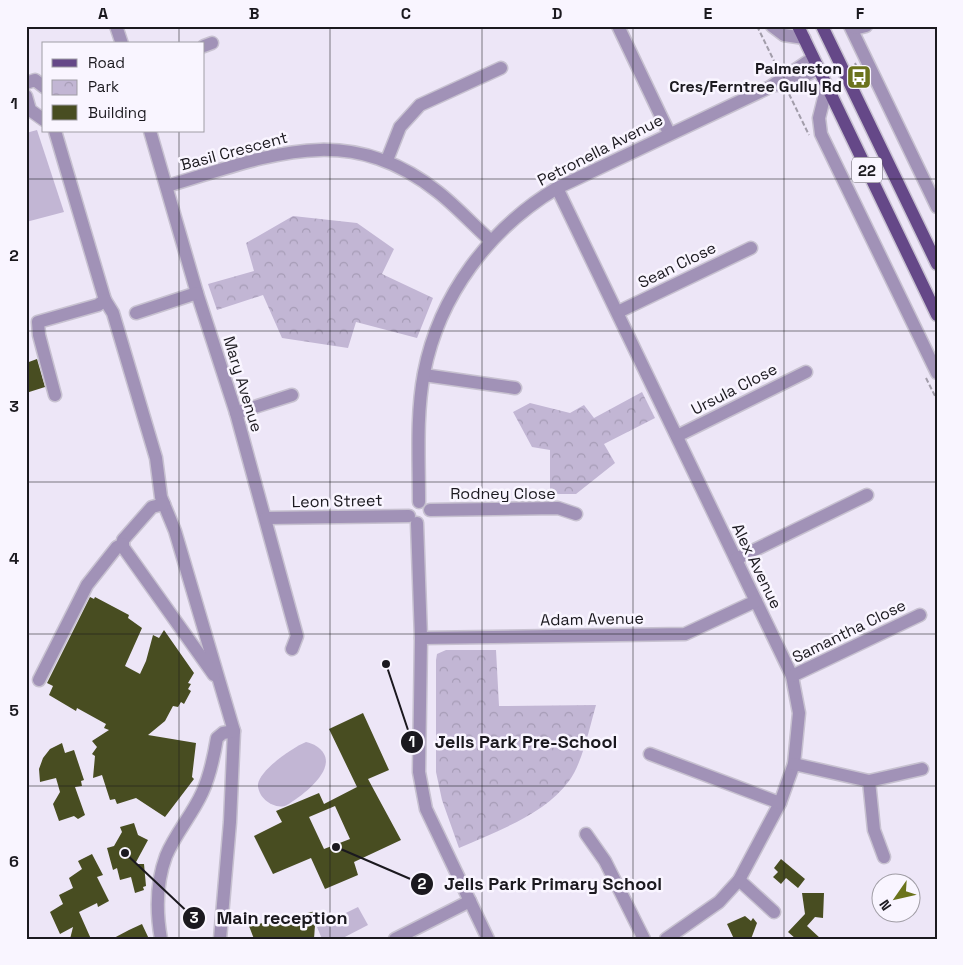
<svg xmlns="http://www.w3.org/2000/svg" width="963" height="965" font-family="'Space Grotesk',sans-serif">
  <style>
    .grass { fill: #c2b6d4 }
    .park { fill: url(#park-crowns) }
    .building { fill: #484d21; fill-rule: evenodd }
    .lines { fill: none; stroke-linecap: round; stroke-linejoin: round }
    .minor-casing { stroke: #c7c1d0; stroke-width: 15 }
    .major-casing { stroke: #c7c1d0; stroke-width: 15 }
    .path { stroke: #a29daa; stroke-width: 2; stroke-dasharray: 5 2.5; stroke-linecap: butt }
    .minor { stroke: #a192b7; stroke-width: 12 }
    .major { stroke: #654888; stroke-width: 12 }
    .grid { fill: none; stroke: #1b191f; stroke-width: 1; stroke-opacity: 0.55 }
    .labels { text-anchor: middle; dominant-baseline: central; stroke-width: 5; stroke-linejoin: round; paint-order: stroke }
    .shield { fill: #f9f5ff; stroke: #5e5b62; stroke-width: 1 }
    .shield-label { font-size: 15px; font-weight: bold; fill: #1b191f }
    .poi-label { font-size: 16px; font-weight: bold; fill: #1b191f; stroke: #f9f5ff; text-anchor: end }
    .street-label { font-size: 16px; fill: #1b191f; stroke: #f9f5ff }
    .leader { fill: none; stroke: #1b191f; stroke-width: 2 }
    .callout-dot { fill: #1b191f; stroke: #f9f5ff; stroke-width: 2 }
    .mark-label { font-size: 15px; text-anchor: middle; font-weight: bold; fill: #fff }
    .callout-label { font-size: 18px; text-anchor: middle; font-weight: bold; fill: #1b191f; stroke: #f9f5ff; stroke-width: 5; stroke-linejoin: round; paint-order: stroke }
    .neatline { fill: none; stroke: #1b191f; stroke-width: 2 }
    .grid-label { font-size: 16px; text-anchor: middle; font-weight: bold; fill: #1b191f }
  </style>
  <defs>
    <pattern id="park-crowns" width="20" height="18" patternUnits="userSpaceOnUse" patternTransform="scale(1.25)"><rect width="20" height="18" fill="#c2b6d4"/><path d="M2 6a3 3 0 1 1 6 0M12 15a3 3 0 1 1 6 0" fill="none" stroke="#a69cb6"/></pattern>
  </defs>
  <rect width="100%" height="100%" fill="#ede6f7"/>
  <g class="grass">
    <path d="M37 130 64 212 26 222V133Z"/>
    <path d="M306 742C314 744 320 747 324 754 334 772 302 796 287 805 275 811 257 798 258 784 260 770 293 747 306 742Z"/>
    <path d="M358 907 368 925 341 939H322L317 927Z"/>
  </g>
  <g class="park">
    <path d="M293 216 357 223 394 249 382 274 433 298 417 338 356 322 348 348 282 338 263 295 217 310 208 284 254 271 246 243Z"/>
    <path d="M642 392 655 418 604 444 615 463 576 494H550V450L532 447 513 412 530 403 570 413 584 405 594 418Z"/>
    <path d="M446 650H496L499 706 596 705C590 726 582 764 569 781 544 815 497 831 459 848L442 800 436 772V660L437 654Z"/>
  </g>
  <g class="building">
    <path d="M37 359 45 387 26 393V363Z"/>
    <path d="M90 597 94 599 95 597 129 615 128 618 142 628 125 666 140 674 146 661 153 635 159 638 164 630 194 673 188 683 191 684 188 689 191 691 184 704 181 702 178 707 173 706 165 721 148 735 196 743 192 777 194 779 165 817 136 798 117 804 115 799 110 800 102 775 93 778 95 756 92 754 97 747 92 741 109 730 104 728 106 724 77 708 76 711 49 695 53 686 47 683Z"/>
    <path d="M363 713 389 770 368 779 401 840 354 862 358 875 325 889 311 858 273 874 254 836 282 822 276 811 319 793 324 804 357 787 329 729ZM335 806 350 839 324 849 309 817Z"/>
    <path d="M62 743 65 753 74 750 84 780 81 781 82 786 75 787 85 815 78 819 74 816 59 821 53 804 60 792 56 778 40 782 39 769 43 758 50 749Z"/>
    <path d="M134 823 138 835 148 840 135 864H144L146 886 143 887 144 890 135 893 131 877 120 880 117 868 113 870 107 848 114 846 122 832 120 827Z"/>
    <path d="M92 854 103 875 97 877 109 901 98 907 97 903 79 912 91 939H70L73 927 60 934 50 912 63 904 59 895 73 888 69 878 82 869 78 861Z"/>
    <path d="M781 859 805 879 798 888 786 878 781 884 773 877 778 872 774 868Z"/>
    <path d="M802 893H824L823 918 815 917 807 926 821 939H796L788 932 805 914Z"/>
    <path d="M316 911 314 939H254L249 926Z"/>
    <path d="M745 916 751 921 753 918 757 923 751 939H734L727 924Z"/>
    <path d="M142 924 149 939H112L129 930Z"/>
  </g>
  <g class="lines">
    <defs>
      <g id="minor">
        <path d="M116 26 122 44"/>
        <path d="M618 26 669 133"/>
        <path d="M772 26 784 35 804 38"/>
        <path d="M850 26 937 207"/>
        <path d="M851 26 858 28 866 26"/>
        <path d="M204 46 212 43"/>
        <path d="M26 83 35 80 44 87"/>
        <path d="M777 85 792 82 818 69"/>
        <path d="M827 86 819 118 821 134 937 373"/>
        <path d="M26 96 30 110 44 120"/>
        <path d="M55 131 105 300"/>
        <path d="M150 131 197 293 236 413 297 636 292 649"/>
        <path d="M387 160 400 127 420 105 501 68"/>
        <path d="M167 186C266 157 346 119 438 192 456 206 473 225 491 241"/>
        <path d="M557 188 792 676 799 713 794 764 780 803 739 880 719 902 666 939"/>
        <path d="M618 312 751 248"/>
        <path d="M136 313 197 293"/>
        <path d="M424 375 515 388"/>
        <path d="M55 395 39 335 38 322 98 305 105 300 113 313 156 458 161 497 175 531 234 731 230 822 220 939"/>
        <path d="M236 413 292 395"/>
        <path d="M677 436 806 372"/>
        <path d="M419 502C419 460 416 415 424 373 439 295 490 228 557 188L770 87 813 58"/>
        <path d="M164 504 152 507 123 540V547L214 675"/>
        <path d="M430 510 558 508 576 514"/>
        <path d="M266 518 409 516"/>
        <path d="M417 523 421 638 419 772 426 809 488 939"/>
        <path d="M736 559 867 495"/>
        <path d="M421 638 685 634 756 601"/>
        <path d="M792 676 920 615"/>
        <path d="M39 680 87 585 117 547 123 544"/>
        <path d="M650 754 780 803"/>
        <path d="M794 764 869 781 922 769"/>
        <path d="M869 781 874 830 884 857"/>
        <path d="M586 834 605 861 644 939"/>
        <path d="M739 880 774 912"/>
        <path d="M161 939C156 911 156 883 166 856 175 834 192 815 202 793 210 776 214 756 217 738L223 733 234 731"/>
        <path d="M395 939 470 901"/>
      </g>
      <g id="major">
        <path d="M798 26 937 315"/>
        <path d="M822 26 937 264"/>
      </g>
    </defs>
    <use href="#minor" class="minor-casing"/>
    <use href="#major" class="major-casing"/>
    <g class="path">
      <path d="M757 26 778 69"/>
      <path d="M855 63 858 70"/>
      <path d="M789 94 809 135"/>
      <path d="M926 378 937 400"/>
    </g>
    <use href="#minor" class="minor"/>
    <use href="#major" class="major"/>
  </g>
  <path class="grid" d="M179 26V44M330 26V939M482 26V939M633 26V939M784 26V939M179 131V939M26 179H937M26 331H937M26 482H937M26 634H937M26 786H937"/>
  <defs>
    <symbol id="bus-square" viewBox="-11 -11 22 22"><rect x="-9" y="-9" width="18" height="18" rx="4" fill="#6b731c" stroke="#f9f5ff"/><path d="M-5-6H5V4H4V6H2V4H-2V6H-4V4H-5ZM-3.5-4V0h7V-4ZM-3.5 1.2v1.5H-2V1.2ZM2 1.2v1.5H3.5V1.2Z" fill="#fff"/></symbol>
  </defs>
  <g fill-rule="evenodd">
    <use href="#bus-square" x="845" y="63" width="28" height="28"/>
  </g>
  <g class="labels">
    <rect class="shield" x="852" y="157.5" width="30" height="25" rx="4"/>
    <g class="shield-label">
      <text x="867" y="170">22</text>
    </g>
    <g class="poi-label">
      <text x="842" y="68">Palmerston<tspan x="842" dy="18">Cres/Ferntree Gully Rd</tspan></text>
    </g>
    <g class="street-label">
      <text transform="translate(600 150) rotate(-27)">Petronella Avenue</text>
      <text transform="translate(234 151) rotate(-15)">Basil Crescent</text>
      <text transform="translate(677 265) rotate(-26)">Sean Close</text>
      <text transform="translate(243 384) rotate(73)">Mary Avenue</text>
      <text transform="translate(734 389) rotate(-27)">Ursula Close</text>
      <text x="503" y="493">Rodney Close</text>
      <text transform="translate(337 501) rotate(-1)">Leon Street</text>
      <text transform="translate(757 566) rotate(64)">Alex Avenue</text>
      <text transform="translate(592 619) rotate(-1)">Adam Avenue</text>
      <text transform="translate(849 631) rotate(-26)">Samantha Close</text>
    </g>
  </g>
  <path class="leader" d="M386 664L412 742M336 847L422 884M125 853L194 918"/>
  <g class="callout-dot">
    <circle cx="386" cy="664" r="5"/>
    <circle cx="336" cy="847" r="5"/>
    <circle cx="125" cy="853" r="5"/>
    <circle cx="412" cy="742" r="12"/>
    <circle cx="422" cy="884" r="12"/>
    <circle cx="194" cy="918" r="12"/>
  </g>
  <g class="mark-label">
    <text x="412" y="747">1</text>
    <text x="422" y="889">2</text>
    <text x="194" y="923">3</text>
  </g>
  <g class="callout-label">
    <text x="526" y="748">Jells Park Pre-School</text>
    <text x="553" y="890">Jells Park Primary School</text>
    <text x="282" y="924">Main reception</text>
  </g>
  <rect width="963" height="965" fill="none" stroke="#f9f5ff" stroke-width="55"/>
  <rect x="42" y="42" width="162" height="90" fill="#f9f5ff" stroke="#a09da5"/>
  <rect x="52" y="59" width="25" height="8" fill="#654888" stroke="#a09da5"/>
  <text x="88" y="68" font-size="15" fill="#1b191f">Road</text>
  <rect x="52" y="80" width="25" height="15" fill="url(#park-crowns)" stroke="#a09da5"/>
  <text x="88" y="92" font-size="15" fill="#1b191f">Park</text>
  <rect x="52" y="105" width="25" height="15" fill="#484d21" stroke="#a09da5"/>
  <text x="88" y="118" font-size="15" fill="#1b191f">Building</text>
  <g transform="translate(896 898) rotate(236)"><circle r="24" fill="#f9f5ff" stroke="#a09da5"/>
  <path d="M0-4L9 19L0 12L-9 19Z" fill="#6b731c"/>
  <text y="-8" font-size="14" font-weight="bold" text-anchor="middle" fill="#1b191f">N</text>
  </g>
  <rect x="28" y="28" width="908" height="910" class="neatline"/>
  <g class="grid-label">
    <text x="103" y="19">A</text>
    <text x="254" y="19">B</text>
    <text x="406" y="19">C</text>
    <text x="557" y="19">D</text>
    <text x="708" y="19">E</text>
    <text x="860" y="19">F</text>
    <text x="14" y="109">1</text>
    <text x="14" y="261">2</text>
    <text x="14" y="412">3</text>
    <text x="14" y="564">4</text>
    <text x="14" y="716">5</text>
    <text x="14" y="867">6</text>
  </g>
</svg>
